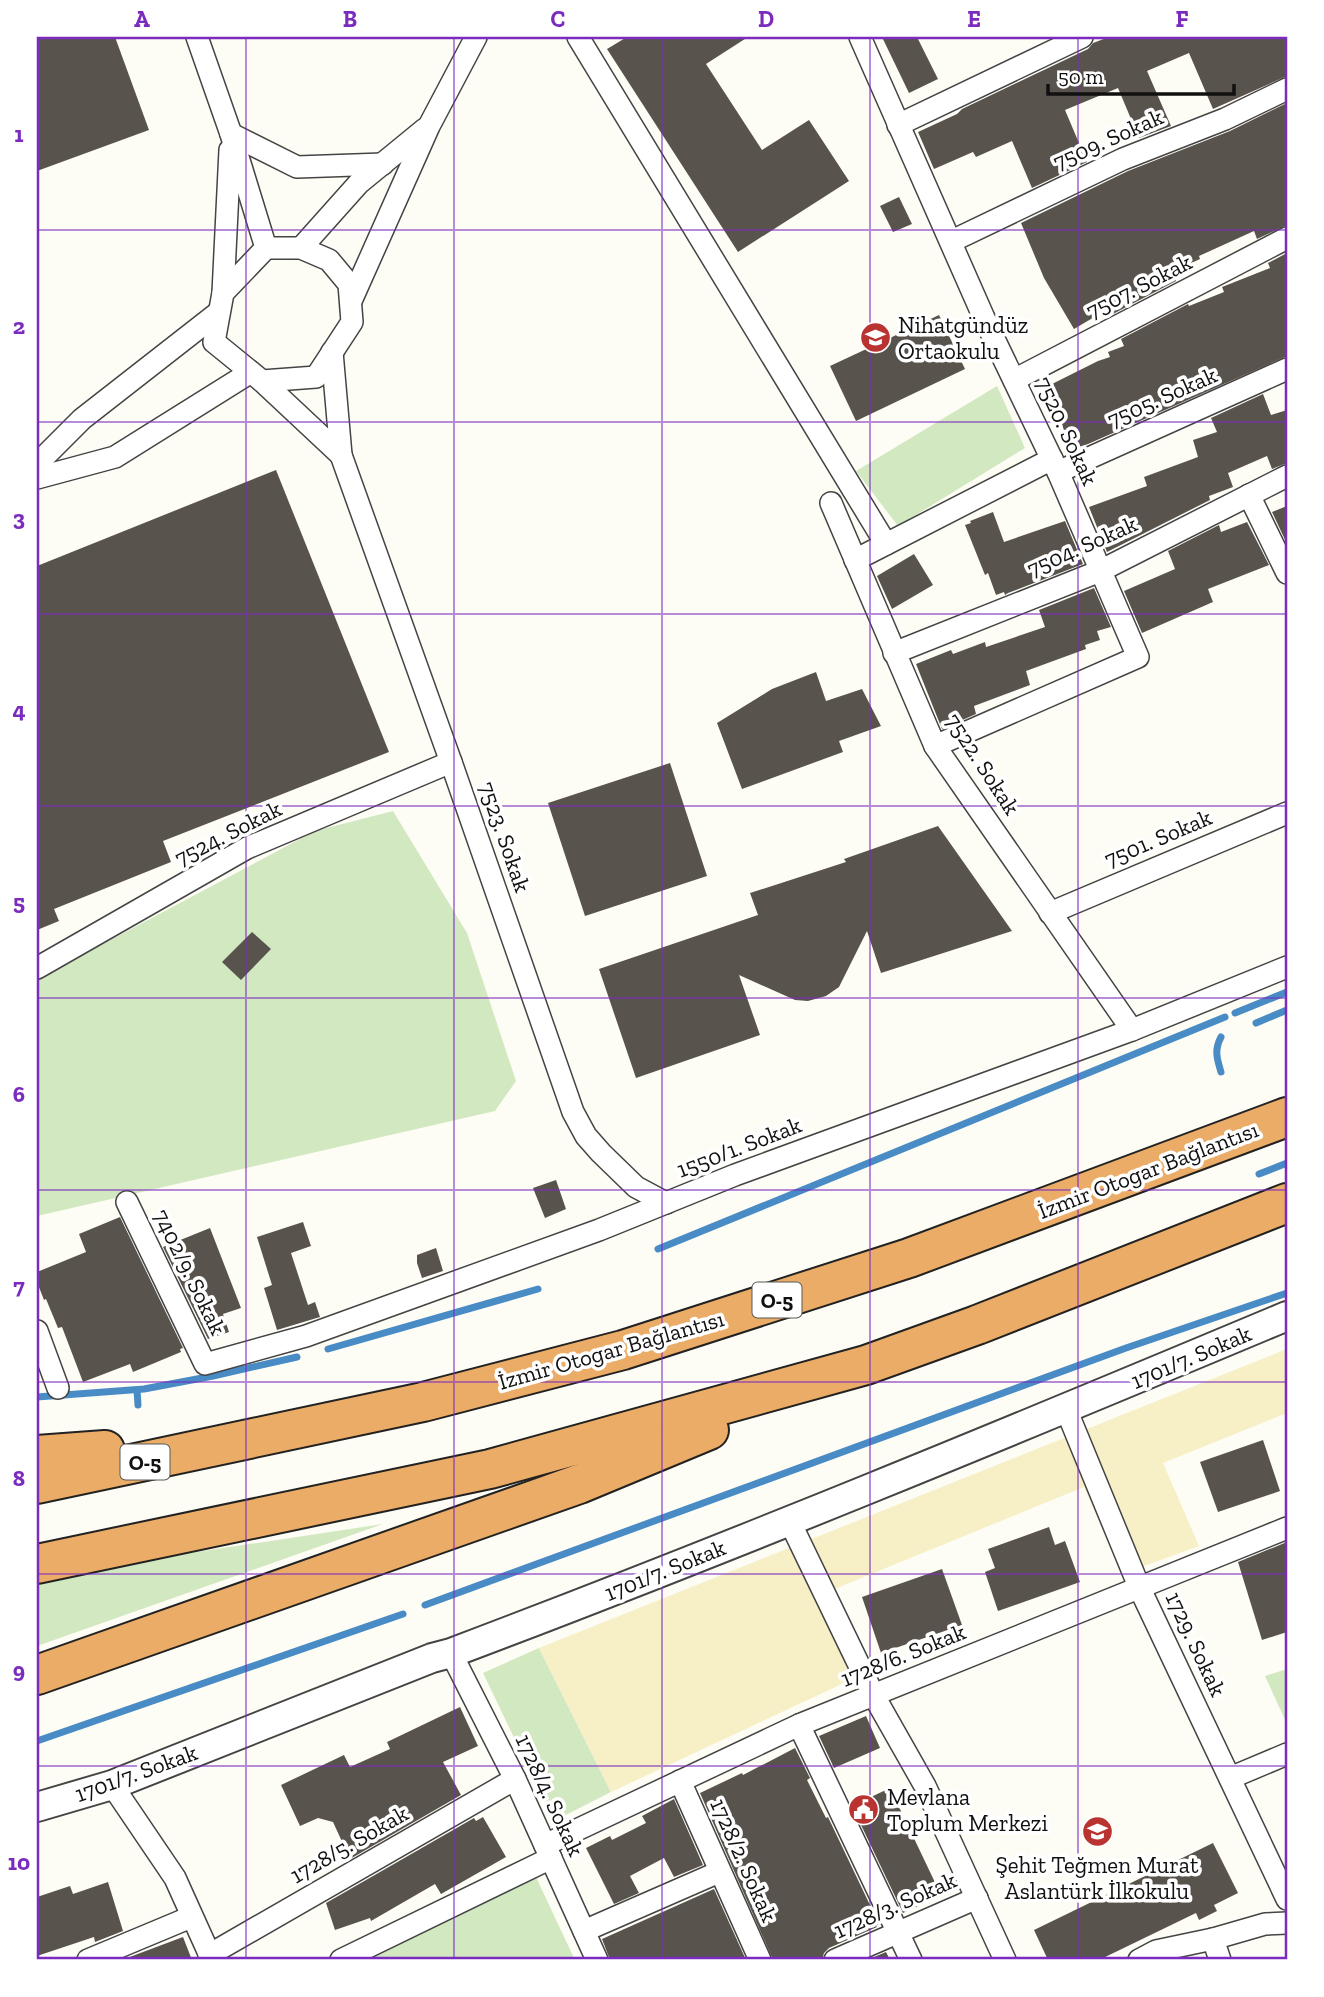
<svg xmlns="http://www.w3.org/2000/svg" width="1324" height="1997" font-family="'Zilla Slab',serif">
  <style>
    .green { fill: #d2e8c0 }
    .sand { fill: #f7efc5 }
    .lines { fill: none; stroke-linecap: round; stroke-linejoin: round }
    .stream { stroke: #488bc5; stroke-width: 7 }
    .building { fill: #59534e }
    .minor-casing { stroke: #444; stroke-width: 24 }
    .tertiary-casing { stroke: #444; stroke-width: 32 }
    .motorway-casing { stroke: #222; stroke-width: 42 }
    .minor { stroke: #fff; stroke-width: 21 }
    .tertiary { stroke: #fff; stroke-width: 28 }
    .motorway { stroke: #ebac67; stroke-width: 38 }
    .grid { fill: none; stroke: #7b2cbf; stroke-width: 2; stroke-opacity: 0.55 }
    .labels { text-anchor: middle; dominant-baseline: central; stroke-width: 7; stroke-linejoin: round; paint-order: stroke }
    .shield { fill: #fff; stroke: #585858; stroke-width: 2 }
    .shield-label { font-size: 21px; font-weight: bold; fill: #111 }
    .street-label { font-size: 23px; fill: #111; stroke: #fff }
    .poi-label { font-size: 23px; fill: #111; stroke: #fff; text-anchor: start }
    .neatline { fill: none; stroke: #7b2cbf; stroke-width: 2.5 }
    .grid-label { font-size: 23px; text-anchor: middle; font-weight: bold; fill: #7b2cbf }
  </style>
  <rect width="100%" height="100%" fill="#fefdf5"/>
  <g class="green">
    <path d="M997 386 1025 448 898 526 856 471Z"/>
    <path d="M393 811 467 933 516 1081 495 1111 37 1216V979L315 831Z"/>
    <path d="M383 1524 37 1646V1576Z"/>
    <path d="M539 1648 611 1792 554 1821 483 1673Z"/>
    <path d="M1287 1669V1724L1265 1676Z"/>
    <path d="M535 1875 575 1960H356Z"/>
  </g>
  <path class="sand" d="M1287 1349V1413L1163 1463 1199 1546 1122 1574 1084 1487 815 1597 859 1676 611 1792 539 1648Z"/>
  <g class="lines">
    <g class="stream">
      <path d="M1235 1013 1287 992"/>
      <path d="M1256 1023 1287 1010"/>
      <path d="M1221 1037C1214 1050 1217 1059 1221 1072"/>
      <path d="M1259 1174 1287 1163"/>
      <path d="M658 1249 1225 1017"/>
      <path d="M328 1349 538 1289"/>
      <path d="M137 1390 138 1405"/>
      <path d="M37 1397 144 1389 213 1376 297 1357"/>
      <path d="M425 1605 1126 1348 1287 1293"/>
      <path d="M37 1741 403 1614"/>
    </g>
  </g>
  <g class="building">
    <path d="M37 37H115L149 130 37 171Z"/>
    <path d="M627 37H748L706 64 762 150 809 120 849 181 738 252 607 49Z"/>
    <path d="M882 37H917L938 79 909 93Z"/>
    <path d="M1109 37H1287V76L1213 109 1189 53 1147 71 1171 126 1139 138 1118 88 1065 110 1087 162 1032 188 1012 141 976 157 973 152 934 169 918 132 957 114 962 109 1088 49 1093 43Z"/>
    <path d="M1287 103V225L1257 239 1254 231 1199 256 1200 259 1172 272 1176 281 1111 315 1108 309 1074 329 1044 278 1021 223 1128 171 1230 131Z"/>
    <path d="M899 197 912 224 893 232 880 206Z"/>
    <path d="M1287 253V356L1088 444 1070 450 1050 385 1098 361 1110 357 1108 352 1124 346 1121 339 1188 304 1189 306 1224 292 1222 287 1270 268 1268 263Z"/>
    <path d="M939 315 965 369 856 421 830 366Z"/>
    <path d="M1263 394 1271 415 1287 410V463L1272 469 1267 456 1228 473 1233 487 1209 496 1210 500 1107 552 1089 507 1147 486 1144 477 1198 457 1193 440 1217 432 1211 418Z"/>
    <path d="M276 470 389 752 163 841 171 862 54 909 59 921 37 930V566Z"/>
    <path d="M1287 506V544L1272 512Z"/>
    <path d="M993 512 1004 542 1065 521 1083 564 1008 593 1005 595 1004 592 996 595 988 573 985 575 965 525 971 523 970 521Z"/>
    <path d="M1247 522 1269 565 1208 589 1213 602 1142 633 1124 591 1175 569 1168 551 1219 525 1221 532Z"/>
    <path d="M914 554 933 585 892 609 877 576Z"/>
    <path d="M1094 588 1111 627 1097 631 1100 640 1085 645 1086 649 1026 671 1030 685 974 706 976 714 942 729 916 664 951 650 953 654 985 642 986 647 1045 627 1039 610Z"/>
    <path d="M816 672 826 701 862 689 881 726 839 741 843 752 742 789 717 723 772 689Z"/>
    <path d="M670 763 707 876 585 916 548 803Z"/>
    <path d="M938 826 1012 931 881 973 867 931 839 987 826 996 808 1001 795 1000 739 975 760 1035 636 1078 599 969 758 915 750 893 846 862 844 859Z"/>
    <path d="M252 932 271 949 241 980 222 962Z"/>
    <path d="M556 1180 566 1209 545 1218 533 1188Z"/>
    <path d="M120 1217 183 1348 180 1349 181 1352 133 1372 130 1364 83 1382 62 1327 58 1328 46 1299 44 1300 37 1282V1272L86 1252 79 1234Z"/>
    <path d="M303 1222 311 1246 291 1253 308 1305 315 1302 320 1317 277 1330 264 1288 272 1285 257 1237Z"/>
    <path d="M210 1228 241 1308 223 1314 229 1332 208 1339 163 1247Z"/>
    <path d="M436 1248 443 1271 422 1278 417 1263V1255Z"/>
    <path d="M1263 1440 1280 1491 1218 1512 1200 1462Z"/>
    <path d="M1049 1527 1055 1545 1065 1541 1080 1582 998 1611 985 1572 995 1568 988 1549Z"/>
    <path d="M1287 1542V1632L1262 1640 1238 1562Z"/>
    <path d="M942 1569 962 1625 881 1653 862 1597Z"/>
    <path d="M460 1707 478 1746 443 1762 461 1795 350 1859 333 1822 318 1818 300 1826 281 1785 344 1755 350 1767 390 1749 387 1742Z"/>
    <path d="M866 1716 880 1748 834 1768 819 1736Z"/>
    <path d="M795 1748 810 1778 807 1780 826 1818 828 1817 879 1924 876 1926 877 1927 829 1948 824 1953 822 1960H773L700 1793 742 1773 743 1775Z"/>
    <path d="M890 1788 941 1895 903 1913 852 1806Z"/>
    <path d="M674 1799 703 1865 674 1877 664 1858 630 1876 639 1893 614 1904 586 1848 610 1836 612 1840 646 1823 642 1816Z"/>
    <path d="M483 1817 506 1857 441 1894 435 1884 371 1921 370 1918 335 1930 326 1903 474 1818 476 1821Z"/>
    <path d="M1213 1843 1238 1893 1214 1905 1217 1911 1199 1920 1196 1913 1099 1960H1048L1034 1930Z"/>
    <path d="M108 1882 123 1931 95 1942 94 1937 37 1956V1897L70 1886 73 1894Z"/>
    <path d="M714 1889 746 1960H610L602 1939Z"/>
    <path d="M183 1937 192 1960H127V1958Z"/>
    <path d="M886 1952 890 1960H867Z"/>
  </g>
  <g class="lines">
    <defs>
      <g id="minor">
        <path d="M197 37 231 134 266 248"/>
        <path d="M578 37 886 544"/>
        <path d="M860 37 984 318 1058 472 1138 657 935 746"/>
        <path d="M898 125 1082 37"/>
        <path d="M231 134 297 167 383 164"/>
        <path d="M952 241 1123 159 1225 119 1287 89"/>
        <path d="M266 248H301L329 260 349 284 352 322 316 377 262 381 214 342 223 293Z"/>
        <path d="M301 248 359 183 425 129"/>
        <path d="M223 293 230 150"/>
        <path d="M351 301 429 126 476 37"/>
        <path d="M332 352 341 455 451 762 573 1112 586 1136 601 1153 636 1187 666 1203"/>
        <path d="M1014 380 1287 238"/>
        <path d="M262 381 341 455"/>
        <path d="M37 464 82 419 219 312"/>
        <path d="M1058 472 1287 369"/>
        <path d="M37 478 115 457 251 372"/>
        <path d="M1249 495 1287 573"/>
        <path d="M831 503 935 746 1132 1030"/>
        <path d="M855 560 1052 459"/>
        <path d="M894 653 1100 571 1287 476"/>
        <path d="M1050 913 1287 813"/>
        <path d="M37 968 247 848 451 762"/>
        <path d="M127 1202 205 1364 306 1336 599 1230 735 1175 1132 1030 1287 967"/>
        <path d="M37 1331 58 1388"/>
        <path d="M1066 1409 1140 1589 1287 1899"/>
        <path d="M789 1520 874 1696 925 1786 1005 1960"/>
        <path d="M451 1653 515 1779 597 1960"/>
        <path d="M799 1725 911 1960"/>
        <path d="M1230 1778 1287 1754"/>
        <path d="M680 1781 760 1960"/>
        <path d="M112 1785 175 1878 212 1960"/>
        <path d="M545 1845 799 1725 1287 1528"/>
        <path d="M584 1931 719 1872"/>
        <path d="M1213 1939 1220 1960"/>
        <path d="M209 1955 515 1779"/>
        <path d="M88 1960 191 1917"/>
        <path d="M341 1960 551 1858"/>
        <path d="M835 1960 977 1898"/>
        <path d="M1139 1960 1156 1951 1213 1939 1265 1924 1287 1923"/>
      </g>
      <path id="tertiary" d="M37 1807 112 1785 432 1658 451 1653C732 1547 1010 1432 1287 1316"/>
      <g id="motorway">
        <path d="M37 1455 105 1450"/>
        <path d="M37 1484 423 1402 623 1350 909 1258 1287 1117"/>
        <path d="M37 1564 490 1469 866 1365 977 1325 1287 1203"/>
        <path d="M37 1675 579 1484 709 1430"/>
      </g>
    </defs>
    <use href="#minor" class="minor-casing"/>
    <use href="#tertiary" class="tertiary-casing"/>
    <use href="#motorway" class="motorway-casing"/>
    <use href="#minor" class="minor"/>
    <use href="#tertiary" class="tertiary"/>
    <use href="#motorway" class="motorway"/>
  </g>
  <path class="grid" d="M246 37V1960M454 37V1960M662 37V1960M870 37V1960M1078 37V1960M37 230H1287M37 422H1287M37 614H1287M37 806H1287M37 998H1287M37 1190H1287M37 1382H1287M37 1574H1287M37 1766H1287"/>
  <defs>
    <symbol id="school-disc" viewBox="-11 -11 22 22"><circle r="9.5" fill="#b93431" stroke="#fff"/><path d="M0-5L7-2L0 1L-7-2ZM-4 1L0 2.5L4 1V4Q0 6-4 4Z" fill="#fff"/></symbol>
    <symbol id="civic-disc" viewBox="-11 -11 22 22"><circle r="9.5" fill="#b93431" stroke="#fff"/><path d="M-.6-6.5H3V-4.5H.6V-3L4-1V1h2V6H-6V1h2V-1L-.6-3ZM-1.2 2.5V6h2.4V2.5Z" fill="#fff"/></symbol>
  </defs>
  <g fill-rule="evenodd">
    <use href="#school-disc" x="858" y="320" width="35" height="35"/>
    <use href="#civic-disc" x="846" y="1792" width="35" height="35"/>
    <use href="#school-disc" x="1080" y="1814" width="35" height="35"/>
  </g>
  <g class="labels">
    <g class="shield">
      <rect x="752.5" y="1282.5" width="49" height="35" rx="5"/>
      <rect x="120.5" y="1444.5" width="49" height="35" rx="5"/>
    </g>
    <g class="shield-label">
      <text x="777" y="1300">O-5</text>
      <text x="145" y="1462">O-5</text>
    </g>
    <g class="street-label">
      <text transform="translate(1108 139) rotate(-24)">7509. Sokak</text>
      <text transform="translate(1139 286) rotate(-27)">7507. Sokak</text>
      <text transform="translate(1162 397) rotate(-24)">7505. Sokak</text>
      <text transform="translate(1067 431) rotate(65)">7520. Sokak</text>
      <text transform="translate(1082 546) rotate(-24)">7504. Sokak</text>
      <text transform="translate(983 764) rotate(57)">7522. Sokak</text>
      <text transform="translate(228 833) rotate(-27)">7524. Sokak</text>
      <text transform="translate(505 837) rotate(71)">7523. Sokak</text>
      <text transform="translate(1158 838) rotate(-23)">7501. Sokak</text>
      <text transform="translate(739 1147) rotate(-21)">1550/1. Sokak</text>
      <text transform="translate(1148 1170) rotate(-21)">İzmir Otogar Bağlantısı</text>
      <text transform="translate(190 1272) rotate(64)">7402/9. Sokak</text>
      <text transform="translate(611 1350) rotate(-16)">İzmir Otogar Bağlantısı</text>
      <text transform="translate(1191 1357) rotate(-23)">1701/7. Sokak</text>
      <text transform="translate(665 1570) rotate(-22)">1701/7. Sokak</text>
      <text transform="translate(1196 1644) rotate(65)">1729. Sokak</text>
      <text transform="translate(903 1655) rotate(-22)">1728/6. Sokak</text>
      <text transform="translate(136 1773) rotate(-20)">1701/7. Sokak</text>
      <text transform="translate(550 1795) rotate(65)">1728/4. Sokak</text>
      <text transform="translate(349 1844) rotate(-30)">1728/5. Sokak</text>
      <text transform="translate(744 1860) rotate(66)">1728/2. Sokak</text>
      <text transform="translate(895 1905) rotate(-24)">1728/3. Sokak</text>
    </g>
    <g class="poi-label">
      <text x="898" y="325">Nihatgündüz<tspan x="898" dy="26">Ortaokulu</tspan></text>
      <text x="887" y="1797">Mevlana<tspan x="887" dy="26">Toplum Merkezi</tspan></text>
      <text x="1097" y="1865" text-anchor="middle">Şehit Teğmen Murat<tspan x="1097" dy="26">Aslantürk İlkokulu</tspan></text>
    </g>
  </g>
  <rect width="1324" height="1997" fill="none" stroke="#ffffff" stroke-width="77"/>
  <path d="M1048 84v10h186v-10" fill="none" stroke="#111111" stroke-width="3.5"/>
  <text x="1058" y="84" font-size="21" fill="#111111" stroke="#ffffff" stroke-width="5" paint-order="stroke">50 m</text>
  <rect x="38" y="38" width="1248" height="1920" class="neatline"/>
  <g class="grid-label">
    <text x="142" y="27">A</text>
    <text x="350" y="27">B</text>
    <text x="558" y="27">C</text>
    <text x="766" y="27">D</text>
    <text x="974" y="27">E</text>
    <text x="1182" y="27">F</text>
    <text x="19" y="142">1</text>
    <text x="19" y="334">2</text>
    <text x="19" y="526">3</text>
    <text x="19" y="718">4</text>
    <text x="19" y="910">5</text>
    <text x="19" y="1102">6</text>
    <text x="19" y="1294">7</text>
    <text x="19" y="1486">8</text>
    <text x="19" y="1678">9</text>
    <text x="19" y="1870">10</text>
  </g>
</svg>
